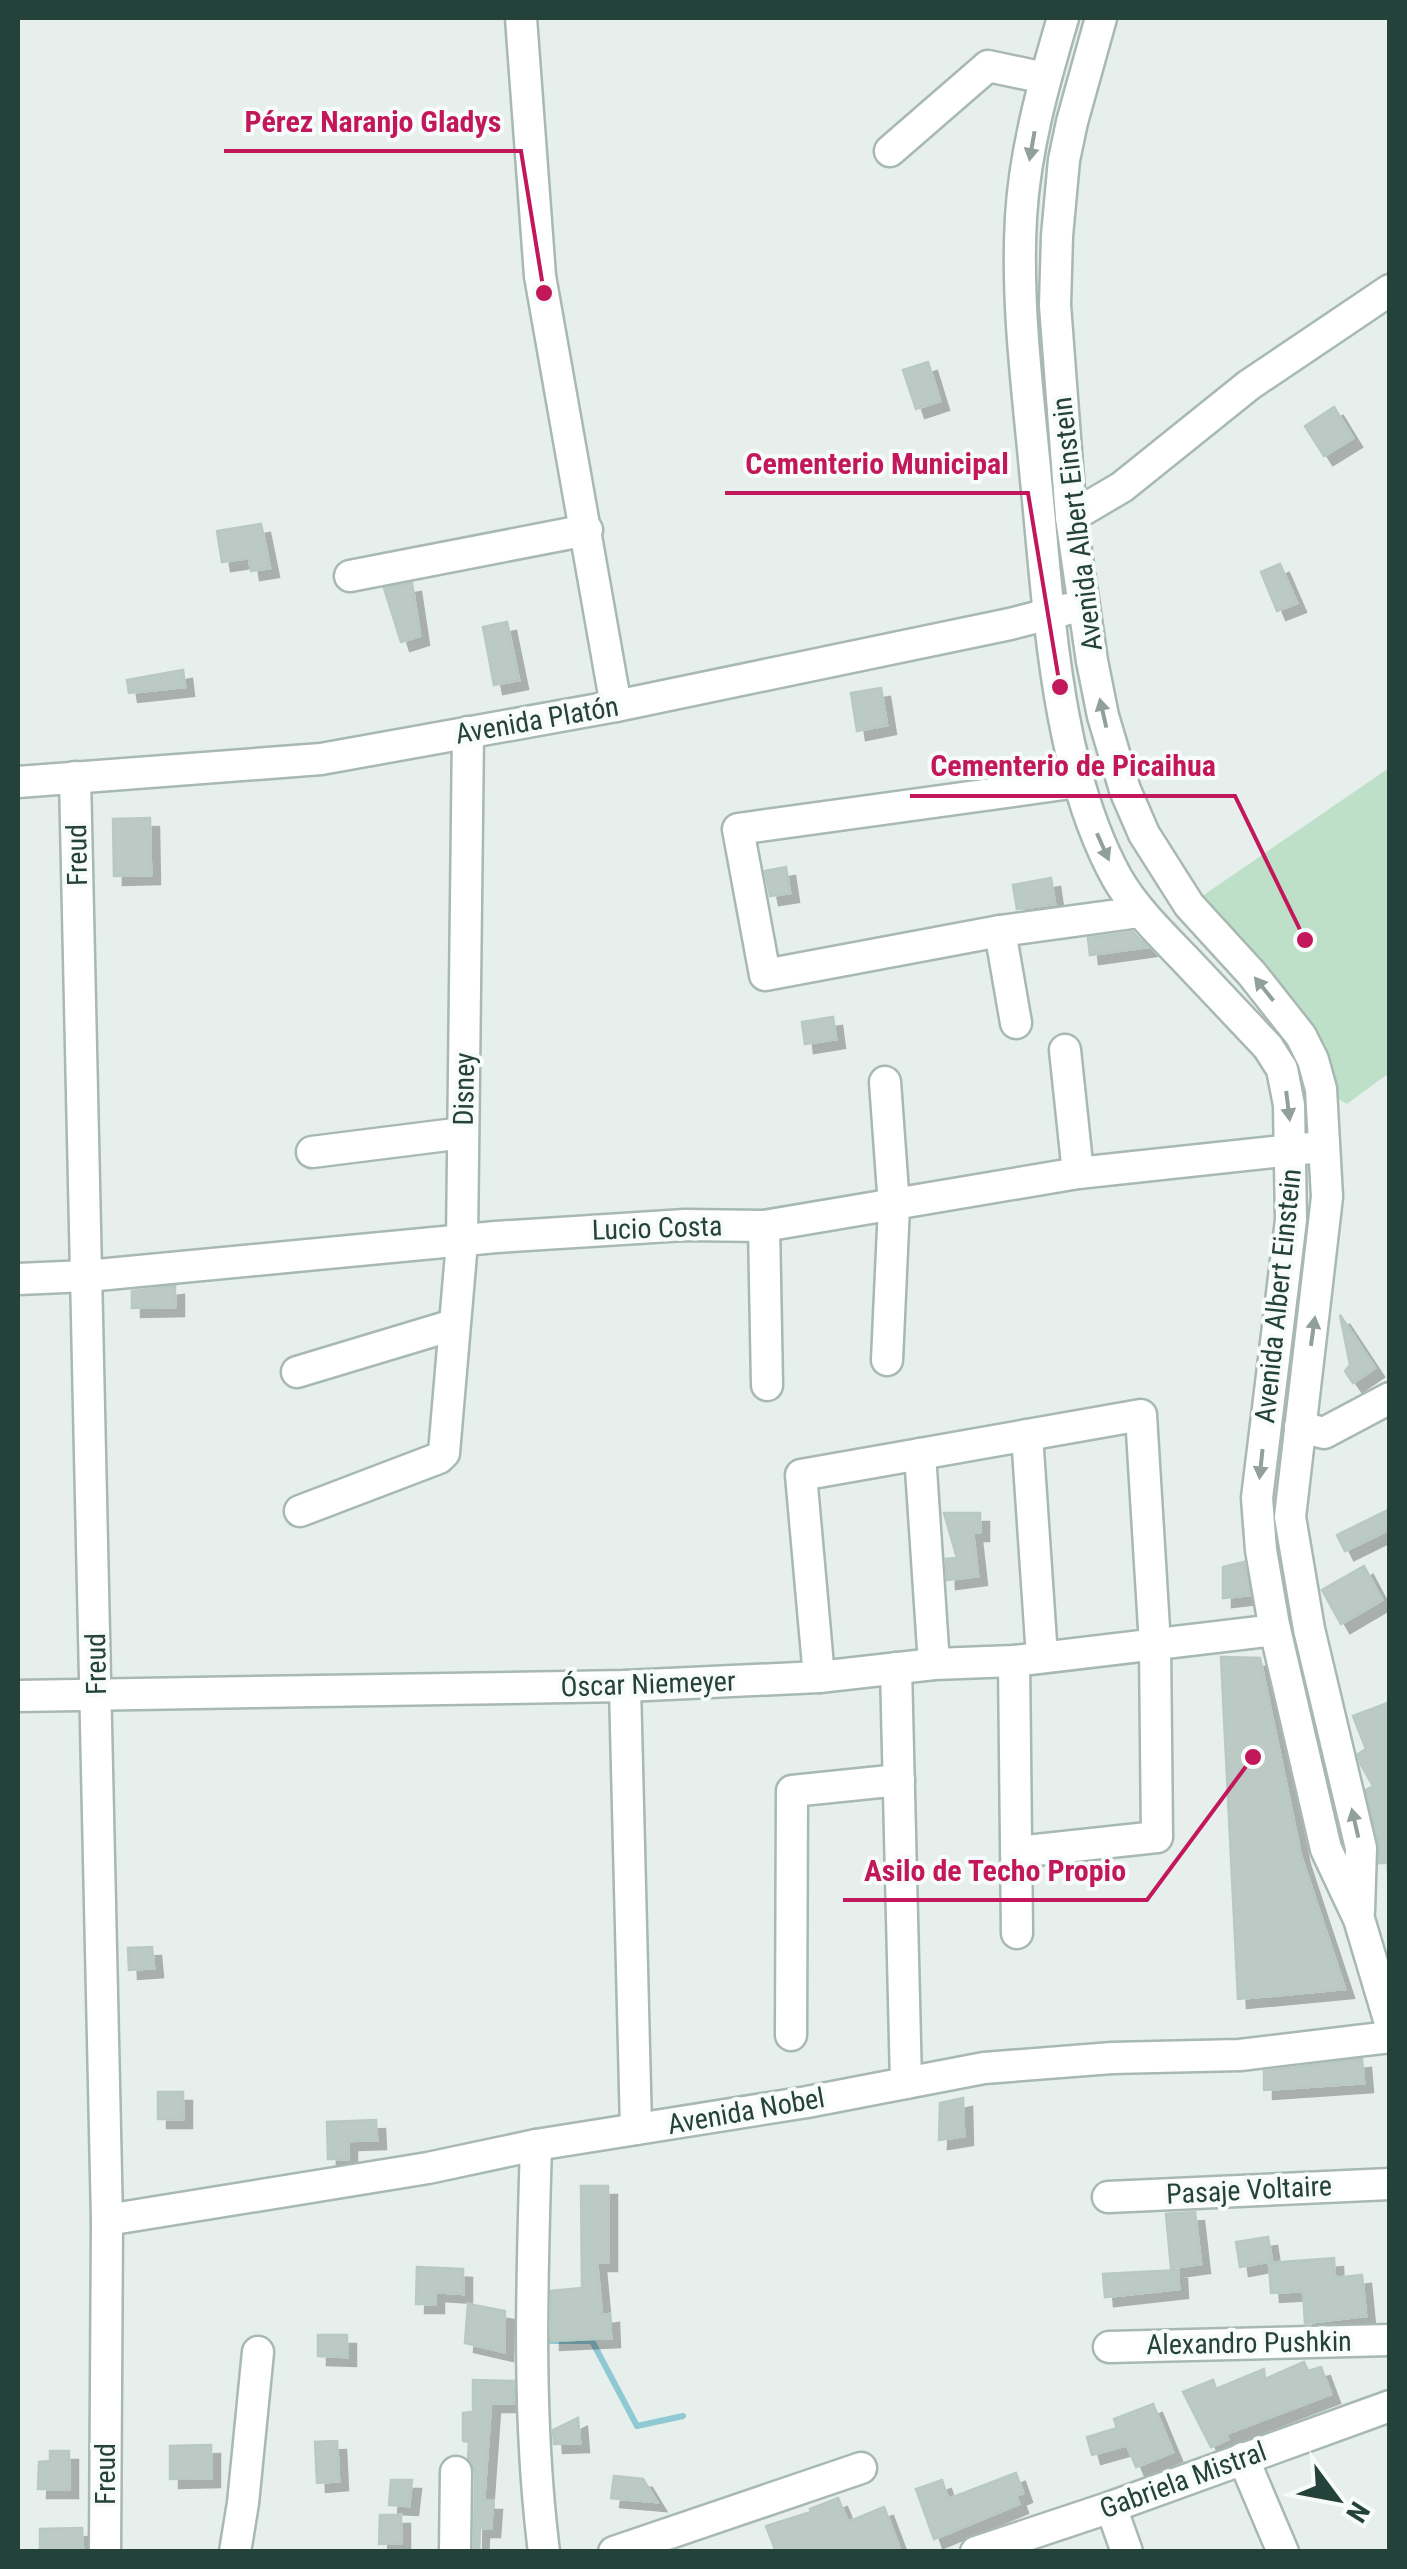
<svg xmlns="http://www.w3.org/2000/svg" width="1407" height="2569" font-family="'Roboto Condensed',sans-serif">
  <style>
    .green { fill: #bfe0c8 }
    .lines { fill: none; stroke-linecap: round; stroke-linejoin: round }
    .stream { stroke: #8ec9d4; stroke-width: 6 }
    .building { fill: #bbcac4; stroke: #b8c9c2; stroke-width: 2.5; filter: url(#shadow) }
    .minor-casing { stroke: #a8b8b2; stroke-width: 35 }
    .minor { stroke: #fff; stroke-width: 30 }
    .oneway { fill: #92a09c }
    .labels { text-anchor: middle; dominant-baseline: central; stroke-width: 8; stroke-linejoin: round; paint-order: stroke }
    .street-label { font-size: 28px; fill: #24423a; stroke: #f7fbf9 }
    .leader { fill: none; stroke: #c2185b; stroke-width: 4 }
    .callout-dot { fill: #c2185b; stroke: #f7fbf9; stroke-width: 4 }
    .callout-label { font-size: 30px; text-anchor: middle; font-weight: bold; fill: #c2185b; stroke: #f7fbf9; stroke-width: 8; stroke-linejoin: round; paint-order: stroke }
  </style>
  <defs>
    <filter id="shadow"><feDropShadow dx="9" dy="9" stdDeviation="0" flood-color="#0004"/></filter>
  </defs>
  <rect width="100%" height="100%" fill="#e6efeb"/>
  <path class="green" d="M1389 768V1073L1347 1104 1321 1089 1189 905Z"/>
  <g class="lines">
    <path class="stream" d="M545 2341H592L637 2426 683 2416"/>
  </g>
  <g class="building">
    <path d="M928 362 940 401 916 409 903 370Z"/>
    <path d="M1334 407 1353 438 1324 456 1305 426Z"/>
    <path d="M261 524 270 568 251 571 249 558 222 562 217 531Z"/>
    <path d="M1280 564 1297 603 1277 611 1261 572Z"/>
    <path d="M412 583 420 636 401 642 384 588Z"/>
    <path d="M507 622 519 680 494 685 483 627Z"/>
    <path d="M183 670 185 687 129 693 127 680Z"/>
    <path d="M881 688 887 725 857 731 851 693Z"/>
    <path d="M150 818 151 875 114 876 113 819Z"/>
    <path d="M786 867 790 893 770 896 765 871Z"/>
    <path d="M1051 878 1055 904 1017 909 1013 885Z"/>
    <path d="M1133 932 1147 947 1090 955 1088 938Z"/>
    <path d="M833 1017 836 1039 805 1044 802 1022Z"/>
    <path d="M175 1286V1307L132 1308V1291Z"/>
    <path d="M1340 1315 1375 1368 1353 1383 1345 1371 1350 1365Z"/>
    <path d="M1390 1509V1529L1345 1551 1337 1535Z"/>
    <path d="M944 1513H980V1532H973L978 1576 947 1580 946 1559 957 1558Z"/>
    <path d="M1244 1562 1250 1595 1223 1598V1567Z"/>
    <path d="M1364 1566 1382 1600 1341 1624 1322 1590Z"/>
    <path d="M1221 1657 1260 1658 1301 1856 1345 1989 1238 1999Z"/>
    <path d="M1390 1702V1863H1379V1844L1366 1790 1373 1786 1361 1765 1358 1754 1366 1749 1353 1716Z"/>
    <path d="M152 1947 154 1968 129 1970 128 1948Z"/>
    <path d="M1362 2059 1364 2083 1264 2090V2071Z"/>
    <rect x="158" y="2092" width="25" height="27"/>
    <path d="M963 2098 964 2136 939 2140 940 2103Z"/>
    <path d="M376 2120 377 2140 348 2141V2159H328L327 2122Z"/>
    <path d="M581 2186H608V2262H597L602 2315 610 2314 611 2338 551 2341V2291L582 2288Z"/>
    <path d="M1195 2212 1201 2264 1171 2268 1166 2214Z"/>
    <path d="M1268 2237 1272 2261 1240 2267 1236 2242Z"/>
    <path d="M1334 2258 1335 2278 1362 2275 1366 2316 1305 2323 1303 2291 1271 2293 1269 2263Z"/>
    <path d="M417 2267 463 2269V2294L435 2292V2304H416Z"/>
    <path d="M1178 2270 1179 2289 1105 2297 1103 2274Z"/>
    <path d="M468 2304 505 2311 504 2352 465 2343Z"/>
    <path d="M318 2335H347V2357L318 2356Z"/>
    <path d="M1304 2362 1308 2371 1321 2367 1331 2394 1226 2434 1228 2439 1211 2447 1183 2392 1213 2380 1216 2389 1264 2369 1265 2379Z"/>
    <path d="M473 2380 514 2381V2403H491L484 2501H493L491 2528H480L479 2552H474L475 2471 468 2458 469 2442 463 2441V2413L473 2412Z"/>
    <path d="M1153 2404 1173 2452 1136 2467 1127 2445 1092 2455 1087 2437 1117 2428 1114 2419Z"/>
    <path d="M578 2418 580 2443 554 2444 553 2430Z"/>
    <path d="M337 2441 339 2481 317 2483 315 2442Z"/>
    <path d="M211 2445V2478L170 2479V2446Z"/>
    <path d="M50 2451H69V2489H38L39 2462 50 2461Z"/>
    <path d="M1016 2473 1023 2493 1016 2496 1019 2504 934 2539 916 2489 942 2480 948 2499Z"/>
    <path d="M614 2476 643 2479 657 2502 611 2498Z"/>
    <path d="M391 2480H412L409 2506 389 2505Z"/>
    <path d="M838 2498 848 2522 884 2507 901 2552H776L766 2526 811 2512 810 2509Z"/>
    <path d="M380 2515H401V2543L379 2544Z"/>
    <path d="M82 2528 83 2552H40V2529Z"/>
  </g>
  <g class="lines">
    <defs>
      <g id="minor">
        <path d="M521 18 540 276 616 706"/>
        <path d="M1063 18C1044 82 1025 149 1021 217 1016 305 1028 392 1036 480 1049 606 1055 766 1117 878 1135 909 1160 933 1185 959 1212 988 1240 1017 1268 1047L1282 1069 1289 1105 1291 1220 1257 1498 1261 1550 1274 1625 1326 1849 1359 1919 1390 2023"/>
        <path d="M1101 18 1072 122 1064 160 1057 236 1055 305 1071 517 1092 661 1103 716 1125 790 1144 834 1189 905 1252 974 1301 1036 1313 1060 1321 1089 1327 1197 1290 1517 1309 1629 1361 1848 1359 1911"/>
        <path d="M890 151 988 66 1045 78"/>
        <path d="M1071 517 1122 487 1249 385 1390 290"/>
        <path d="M350 576 587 530"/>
        <path d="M75 777 107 2220 105 2552"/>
        <path d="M18 782 321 759 616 706 1010 624 1068 609"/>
        <path d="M1078 782 738 829 765 975 1000 931 1140 912"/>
        <path d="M1000 931 1016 1023"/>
        <path d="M1065 1050 1078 1173"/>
        <path d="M885 1082 894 1206 887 1360"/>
        <path d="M312 1152 463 1133"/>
        <path d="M764 1226 767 1385"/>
        <path d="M18 1279 87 1276 496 1237 685 1225 764 1226 1078 1173 1311 1148"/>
        <path d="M297 1372 453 1325"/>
        <path d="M1300 1427 1324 1433 1390 1398"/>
        <path d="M1027 1435 1042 1657"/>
        <path d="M920 1454 934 1664"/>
        <path d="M300 1511 439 1458 444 1453 462 1242 468 732"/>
        <path d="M1014 1661 1017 1933"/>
        <path d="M896 1668 906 2083"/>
        <path d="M819 1677 801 1475 1141 1415 1155 1645 1157 1837 1017 1852"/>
        <path d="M625 1686 636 2129"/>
        <path d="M18 1696 625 1686 819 1677 934 1664 1014 1661 1275 1630"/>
        <path d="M791 2035 792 1791 899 1780"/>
        <path d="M536 2145C532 2279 527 2418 544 2552"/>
        <path d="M1108 2197 1390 2184"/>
        <path d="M107 2220 428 2168 536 2145 807 2102 984 2068 1112 2058 1240 2055 1390 2037"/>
        <path d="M1109 2347 1390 2340"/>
        <path d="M1243 2458 1283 2552"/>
        <path d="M1111 2507 1127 2552"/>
        <path d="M235 2552 243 2503 258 2352"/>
        <path d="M455 2552 456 2472"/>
        <path d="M614 2552 861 2468"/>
        <path d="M976 2552 1111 2507 1390 2406"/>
      </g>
    </defs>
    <use href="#minor" class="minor-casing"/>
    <use href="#minor" class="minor"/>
  </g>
  <defs><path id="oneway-solid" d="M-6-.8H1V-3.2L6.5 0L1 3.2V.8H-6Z" transform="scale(2.5)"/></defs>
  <g class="oneway">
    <use href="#oneway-solid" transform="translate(1032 146) rotate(100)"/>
    <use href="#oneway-solid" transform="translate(1103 713) rotate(-103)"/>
    <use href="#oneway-solid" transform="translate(1103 847) rotate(66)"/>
    <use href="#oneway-solid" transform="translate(1264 989) rotate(-129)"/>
    <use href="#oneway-solid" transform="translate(1288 1106) rotate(83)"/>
    <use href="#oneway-solid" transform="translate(1313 1331) rotate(-82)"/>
    <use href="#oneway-solid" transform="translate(1261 1464) rotate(96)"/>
    <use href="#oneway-solid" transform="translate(1355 1823) rotate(-103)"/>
  </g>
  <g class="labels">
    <g class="street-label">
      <text transform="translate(1077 524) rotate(-97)">Avenida Albert Einstein</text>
      <text transform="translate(537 720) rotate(-10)">Avenida Platón</text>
      <text transform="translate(77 855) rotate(-91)">Freud</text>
      <text transform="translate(464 1089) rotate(-89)">Disney</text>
      <text transform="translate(657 1228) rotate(-2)">Lucio Costa</text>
      <text transform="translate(1278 1296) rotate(-84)">Avenida Albert Einstein</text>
      <text transform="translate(96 1664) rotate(-91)">Freud</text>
      <text transform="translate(648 1684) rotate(-2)">Óscar Niemeyer</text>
      <text transform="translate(746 2111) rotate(-10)">Avenida Nobel</text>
      <text transform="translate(1249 2190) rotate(-3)">Pasaje Voltaire</text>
      <text transform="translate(1249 2343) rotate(-1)">Alexandro Pushkin</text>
      <text transform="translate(105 2474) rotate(-90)">Freud</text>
      <text transform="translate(1183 2480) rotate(-20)">Gabriela Mistral</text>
    </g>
  </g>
  <path class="leader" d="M544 293L521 151H224M1060 687L1028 493H725M1305 940L1235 796H910M1253 1757L1147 1900H843"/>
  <g class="callout-dot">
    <circle cx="544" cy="293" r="10"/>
    <circle cx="1060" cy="687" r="10"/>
    <circle cx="1305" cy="940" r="10"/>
    <circle cx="1253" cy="1757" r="10"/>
  </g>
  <g class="callout-label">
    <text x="373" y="132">Pérez Naranjo Gladys</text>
    <text x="877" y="474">Cementerio Municipal</text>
    <text x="1073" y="776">Cementerio de Picaihua</text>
    <text x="995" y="1881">Asilo de Techo Propio</text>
  </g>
  <rect width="1407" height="2569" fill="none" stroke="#24423a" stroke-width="40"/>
  <g transform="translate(1337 2499) rotate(122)" stroke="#f7fbf9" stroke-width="8" paint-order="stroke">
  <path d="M0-8L18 38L0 25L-18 38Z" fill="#24423a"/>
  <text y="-15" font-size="28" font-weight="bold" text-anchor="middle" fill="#24423a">N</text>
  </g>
</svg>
